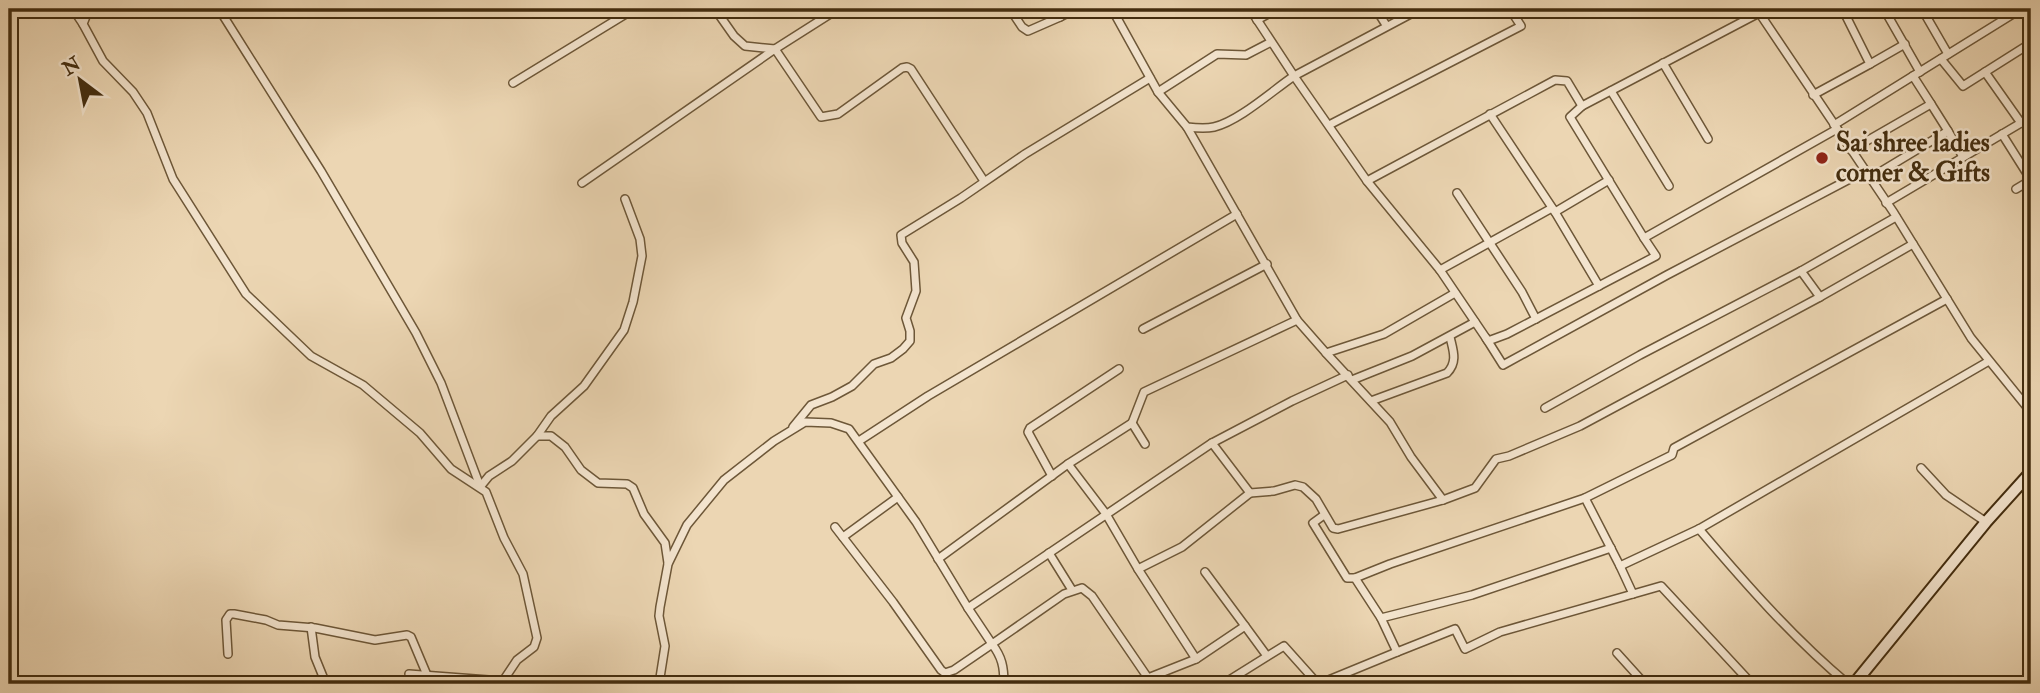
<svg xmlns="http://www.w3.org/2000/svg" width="2040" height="693" font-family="'IM FELL Double Pica',serif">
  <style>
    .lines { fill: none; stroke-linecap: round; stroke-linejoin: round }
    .street-casing { stroke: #6d5738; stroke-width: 10 }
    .secondary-casing { stroke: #432d0f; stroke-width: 14 }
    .street { stroke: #f3e4ce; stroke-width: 7 }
    .secondary { stroke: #f3e4ce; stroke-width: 10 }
    .poi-dot { fill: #8f2418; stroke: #f3e4ce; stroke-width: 2.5 }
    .labels { text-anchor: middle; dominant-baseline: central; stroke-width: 5; stroke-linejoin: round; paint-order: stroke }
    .poi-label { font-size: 26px; font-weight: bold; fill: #432d0f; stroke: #f3e4ce; text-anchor: start }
  </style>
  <rect width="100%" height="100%" fill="#ecd6b3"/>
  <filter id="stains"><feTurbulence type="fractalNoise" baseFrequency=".00286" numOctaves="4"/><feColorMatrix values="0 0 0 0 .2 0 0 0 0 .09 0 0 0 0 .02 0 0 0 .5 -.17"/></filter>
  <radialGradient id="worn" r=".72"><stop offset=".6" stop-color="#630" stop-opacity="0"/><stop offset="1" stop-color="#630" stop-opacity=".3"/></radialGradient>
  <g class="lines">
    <defs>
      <g id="street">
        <path d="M73 9 83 24"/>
        <path d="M89 9 83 24 103 61 133 92 147 113 173 179 246 294 311 356 363 385 420 433 451 469 486 492 504 538 523 574 537 638 534 647 517 660 501 684"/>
        <path d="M219 9 321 171 416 333 441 383 480 486"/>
        <path d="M715 9 734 36 745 46 775 49 821 117 838 114 902 68 907 67 911 69 984 181"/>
        <path d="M1010 9 1022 27 1028 31 1060 17"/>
        <path d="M1054 9 1060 17 1075 9"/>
        <path d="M1112 9 1158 92 1187 127C1196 128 1205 129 1214 127 1239 121 1272 91 1294 76L1250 9"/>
        <path d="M1376 9 1386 25"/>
        <path d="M1420 9 1294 76 1367 181 1555 80 1567 81 1582 106 1759 13"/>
        <path d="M1884 9 1920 72"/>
        <path d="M1922 9 1948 54"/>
        <path d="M1758 11 1894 213 1971 338 2031 412"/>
        <path d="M1514 14 1525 9"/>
        <path d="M1257 20 1277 9"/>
        <path d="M1941 59 1963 86 2031 43"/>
        <path d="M1663 63 1708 139"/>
        <path d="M1870 64 1905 44"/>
        <path d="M1985 72 2021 123"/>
        <path d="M513 83 634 9"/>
        <path d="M1611 91 1669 186"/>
        <path d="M1158 92 1217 54 1246 55 1271 42"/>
        <path d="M1813 95 1870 64 1846 16 1858 9"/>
        <path d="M1582 106 1570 117 1644 238 1837 129"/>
        <path d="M1490 114 1555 212 1609 180"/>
        <path d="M1329 125 1521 26 1510 9"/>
        <path d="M1834 125 2021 9"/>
        <path d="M1187 127 1297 320 1326 353"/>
        <path d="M1948 131 1963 157"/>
        <path d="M2002 134 2031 180 2016 189"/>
        <path d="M1851 150 1931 104 1913 76"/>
        <path d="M1870 178 1948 131 1931 104"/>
        <path d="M1367 181 1440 270"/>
        <path d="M582 183 775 49 838 9"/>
        <path d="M1457 193 1522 292 1536 319"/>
        <path d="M1886 203 2031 117"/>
        <path d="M1552 208 1440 270 1488 341 1507 334 1656 256 1644 238"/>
        <path d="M1555 212 1599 286"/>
        <path d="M1896 217 1801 271 1820 297 1913 244"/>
        <path d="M1947 299 1674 448 1672 455 1585 498 1620 566 1699 529 1989 361"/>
        <path d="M1143 329 1267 264"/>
        <path d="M1486 338 1503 365 1667 275 1865 171"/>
        <path d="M1352 380 1412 356 1475 322"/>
        <path d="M1371 401 1447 373C1458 362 1453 350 1450 337"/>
        <path d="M1545 408 1640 355 1801 271"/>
        <path d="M1132 423 1144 392 1297 320"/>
        <path d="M793 427 811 405 832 397 852 386 874 364 891 358 903 349 910 341V331L906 318 916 291 914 262 902 243 901 235 961 198 1025 154 1150 78"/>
        <path d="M537 436 551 416 584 386 624 330 633 302 642 256 640 239 625 199"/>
        <path d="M859 441 928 396 1237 214"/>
        <path d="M1145 444 1132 423 1068 464 1106 514 1138 569 1196 659 1245 626 1267 656"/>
        <path d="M1921 468 1946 495 1986 522"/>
        <path d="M1052 476 1028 432 1030 428 1119 369"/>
        <path d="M480 487 489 476 512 461 537 436H551L565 447 581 470 598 483 627 484 633 488 644 514 665 543 668 563"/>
        <path d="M1250 493 1274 491 1295 485 1303 487 1316 499 1333 528 1338 529 1443 500 1475 488 1496 459 1509 456 1580 426 1820 297"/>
        <path d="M1443 500 1411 457 1390 422 1326 353 1384 334 1455 293"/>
        <path d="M1324 515 1313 523 1347 578H1355L1381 618"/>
        <path d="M835 527 893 602 941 670 945 673 954 670 992 644C1002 657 1004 667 1004 684"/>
        <path d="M1699 529C1745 583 1793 638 1848 684"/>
        <path d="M843 537 898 497"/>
        <path d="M1611 548 1472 595 1381 618 1397 652 1455 629 1465 649 1500 632 1633 594"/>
        <path d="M1049 553 1072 590"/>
        <path d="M938 559 1068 464"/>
        <path d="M1620 566 1633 594 1661 586 1752 684"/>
        <path d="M1138 569 1182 547 1250 493 1212 443 1292 401 1348 375"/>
        <path d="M1205 572 1245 626"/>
        <path d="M1355 578 1390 564 1585 498"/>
        <path d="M311 627 315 657 326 684"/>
        <path d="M1617 653 1645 684"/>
        <path d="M228 654 226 620 230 614H234L266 620 278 625 315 628 375 640 407 635 411 637 427 675"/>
        <path d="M1196 659 1148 678 1092 596 1082 588 1064 594 992 644 968 608 1212 443"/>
        <path d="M409 674 502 681"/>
        <path d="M659 684 665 646 659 616 660 607 668 564 687 525 724 480 774 441 805 422 831 423 849 429 916 522 968 608"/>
        <path d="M1223 684 1284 646 1318 684"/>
        <path d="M1319 684 1397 652"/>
      </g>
      <path id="secondary" d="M1854 684 1986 522 2031 472"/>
    </defs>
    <use href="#street" class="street-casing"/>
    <use href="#secondary" class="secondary-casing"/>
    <use href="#street" class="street"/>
    <use href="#secondary" class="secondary"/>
  </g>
  <circle class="poi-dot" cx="1822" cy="158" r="7"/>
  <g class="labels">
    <g class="poi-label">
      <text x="1836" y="143">Sai shree ladies<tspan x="1836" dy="30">corner &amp; Gifts</tspan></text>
    </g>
  </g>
  <rect width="2040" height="693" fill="none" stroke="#ecd6b3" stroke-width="35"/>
  <rect x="10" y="10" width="2019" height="672" fill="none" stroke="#432d0f" stroke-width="3.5"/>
  <rect x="18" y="18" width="2005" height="658" fill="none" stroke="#432d0f" stroke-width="2"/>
  <g transform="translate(80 80) rotate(328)" stroke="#f3e4ce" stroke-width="5" paint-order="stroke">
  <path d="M0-5L12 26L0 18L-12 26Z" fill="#432d0f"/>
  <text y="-10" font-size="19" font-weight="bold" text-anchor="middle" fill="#432d0f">N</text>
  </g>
  <rect width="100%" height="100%" filter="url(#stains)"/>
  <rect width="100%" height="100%" fill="url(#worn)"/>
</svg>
